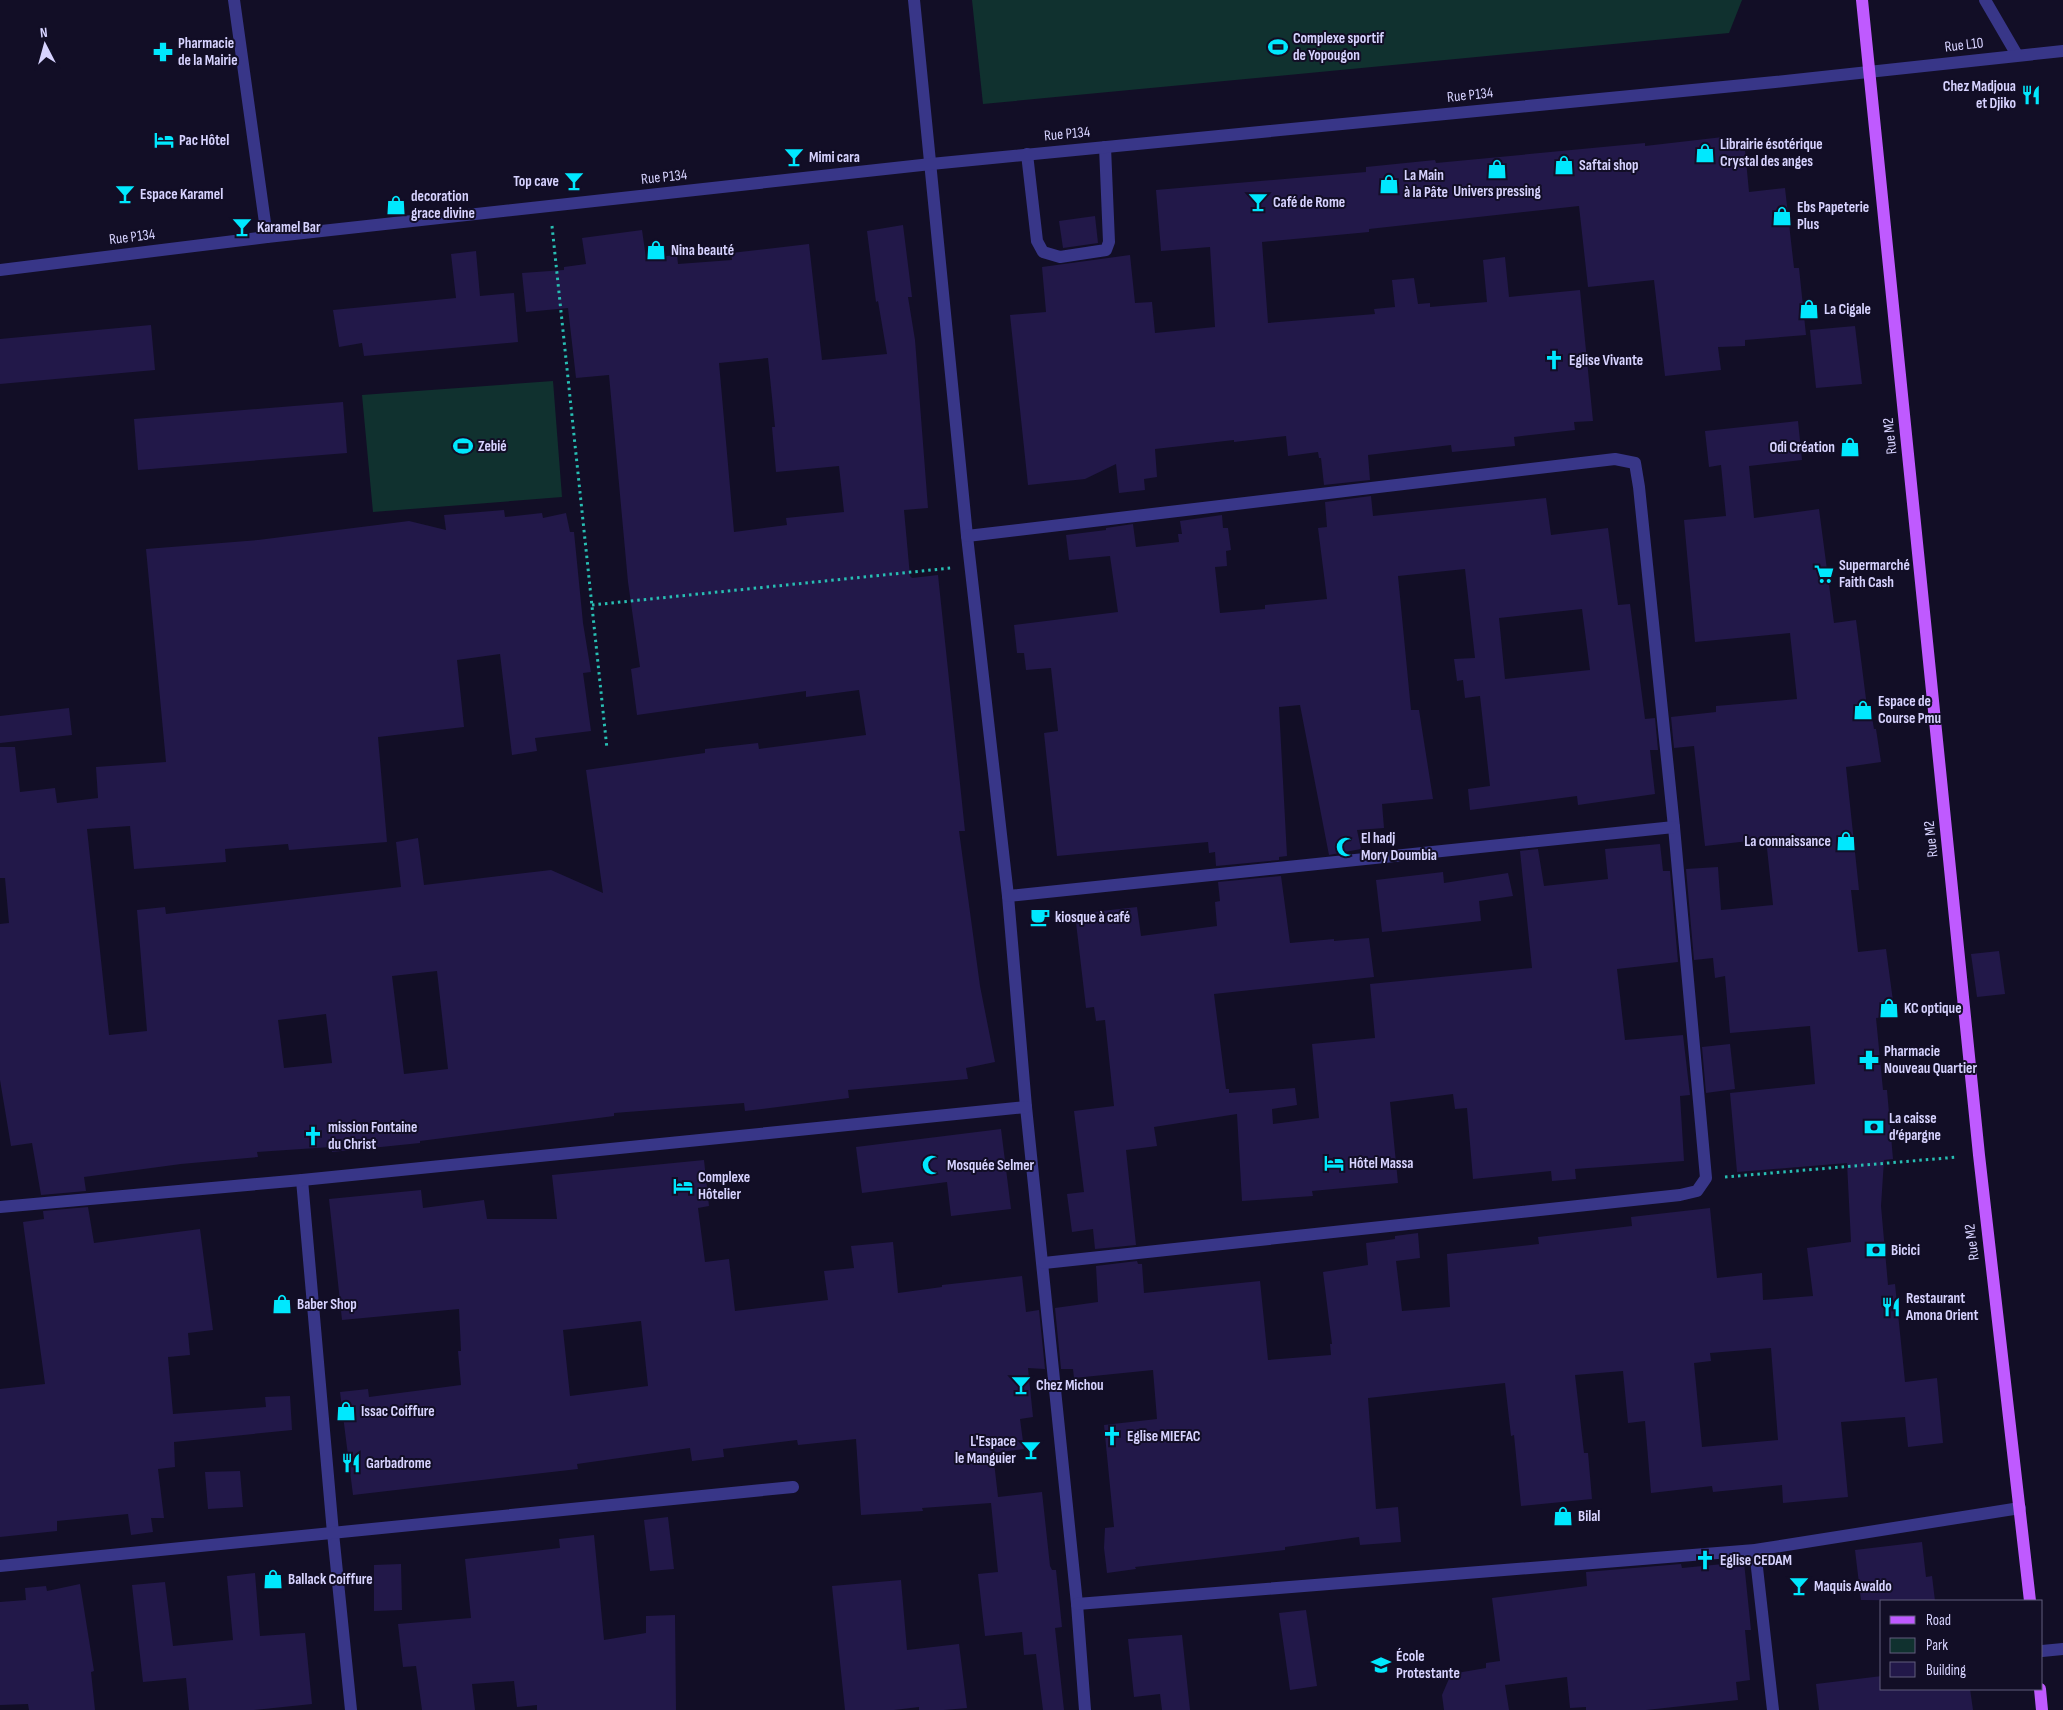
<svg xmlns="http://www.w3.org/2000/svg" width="2063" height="1710" font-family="'Sofia Sans Condensed',sans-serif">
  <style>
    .green { fill: #10312f }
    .building { fill: #221849; fill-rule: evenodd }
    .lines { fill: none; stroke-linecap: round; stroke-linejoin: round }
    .path { stroke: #28beb3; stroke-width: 3; stroke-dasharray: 2.5 4; stroke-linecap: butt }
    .minor { stroke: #383688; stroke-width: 12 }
    .major { stroke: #bf5aff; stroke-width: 12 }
    .labels { text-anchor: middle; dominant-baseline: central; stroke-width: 4; stroke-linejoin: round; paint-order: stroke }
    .poi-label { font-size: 15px; font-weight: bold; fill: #d7d3ff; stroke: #120e26; text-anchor: start }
    .street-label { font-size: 15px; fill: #d7d3ff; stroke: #120e26 }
  </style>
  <rect width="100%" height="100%" fill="#120e26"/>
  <g class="green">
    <path d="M972 0H1742L1729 33 983 104Z"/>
    <path d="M553 381 562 497 373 512 362 395Z"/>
  </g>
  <g class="building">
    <path d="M1723 137V141L1744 139 1749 192 1785 188 1794 268H1799L1806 335 1745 340V346L1718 347 1721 370 1665 376 1654 280 1588 287 1579 206 1369 229V232L1262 242 1268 323 1375 314 1374 309 1395 307 1392 280 1414 278 1418 304 1430 303V307L1487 302 1483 260 1505 257 1509 297 1580 290 1593 421 1574 422 1575 430 1514 437 1515 446 1452 452 1451 445 1368 455 1370 480 1324 485 1321 458H1319L1318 452 1288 456 1286 436 1234 442V440L1155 449 1157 477 1144 479 1145 490 1119 493 1116 464 1085 479 1028 485 1010 315 1046 312 1042 267 1130 255 1135 303 1152 302 1155 333 1215 327 1210 247 1161 251 1156 190 1366 172V167L1435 160 1436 163 1645 143V146Z"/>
    <path d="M1095 216 1098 243 1063 248 1059 221Z"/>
    <path d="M903 225 912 297H908L915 340 928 508 904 510 910 576 912 578 938 575 965 831H959L980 986 995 1062 966 1068 968 1079 848 1090 849 1098 745 1111 744 1103 614 1113V1116L420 1141V1143L332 1152 331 1147 257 1152 258 1157 181 1164 84 1177 86 1191 41 1195 32 1143 11 1146 0 1080V924L9 923 5 878H0V747H15L20 792 55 788 57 803 98 798 96 767 166 762 146 549 258 540 409 521 446 530 444 515 504 510 505 517 542 513 543 518 566 513 570 532H574L583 623 591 672 583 673 591 731 535 738 537 751 512 755 500 654 457 660 464 727 378 737 387 842 289 850 288 844 225 849 226 862 134 869 130 826 87 829 109 1035 147 1031 137 910 165 907 166 914 401 887 396 842 418 838 424 885 551 870 603 893 586 770 705 753V749L758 743 759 749 866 735 859 690 806 697V691L637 715 631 669 640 667 628 582 609 375 576 378 568 308 526 312 522 273 564 270V267L586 264 582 238 642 230 646 258 677 255 678 264 732 260 731 253 809 244 822 360 887 354 878 301 876 302 867 231ZM768 358 775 427H772L776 472 839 466 844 512 786 518 787 525 734 532 719 363ZM437 971 448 1069 404 1074 392 976ZM326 1014 332 1063 284 1068 278 1020Z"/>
    <path d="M476 251 480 296 514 293 518 342 364 356 362 343 339 347 333 310 456 298 451 254Z"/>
    <path d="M151 325 155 370 0 384V339Z"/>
    <path d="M1855 326 1862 384 1816 388 1810 330Z"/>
    <path d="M343 402 347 453 138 470 134 419Z"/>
    <path d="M1798 421 1802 460 1749 466 1754 518 1819 509 1834 623 1856 620 1867 707 1870 706 1874 729H1876L1881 762 1846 767 1859 890H1851L1858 952 1886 949 1895 1016 1876 1018 1883 1090H1887L1893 1159 1884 1160 1881 1206 1888 1285 1895 1284 1905 1382 1937 1378 1943 1443 1908 1447 1905 1417 1841 1422 1848 1497 1783 1503 1782 1485 1713 1492 1712 1486 1651 1493 1645 1421 1628 1423 1623 1371 1575 1375 1584 1453H1588L1592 1499 1521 1506 1514 1435 1511 1436 1505 1383 1368 1398 1376 1509 1398 1507 1401 1542 1360 1545 1359 1537 1285 1547V1550L1135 1567 1136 1569 1107 1573 1104 1548 1105 1528 1114 1527 1104 1425 1157 1419 1153 1370 1074 1378 1073 1369H1061L1055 1308 1098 1302 1096 1266 1137 1261 1138 1264H1142L1144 1293 1260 1281 1268 1360 1331 1355 1330 1344H1332L1323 1272 1368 1265 1366 1243 1395 1239V1236L1418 1233 1420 1258 1396 1261 1402 1311 1450 1307 1447 1254 1539 1244 1538 1237 1632 1226 1631 1217 1710 1208 1717 1278 1762 1273 1763 1300 1813 1296 1807 1248 1851 1242 1847 1163 1737 1172 1730 1093 1815 1084 1810 1026 1730 1033 1725 976 1715 978 1713 958 1694 960 1686 869 1718 867 1721 910 1773 905 1766 839 1705 846 1694 746 1674 748 1671 717 1716 712V706L1797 699 1790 633 1695 642 1684 520 1726 516 1721 465 1709 467 1705 431ZM1771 1348 1778 1440 1702 1447 1694 1363 1711 1361 1710 1353Z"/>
    <path d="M1371 496 1373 516 1546 498 1551 535 1608 528 1618 605 1630 604 1645 719 1655 718 1658 750H1650L1655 794 1578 805 1577 796 1470 810 1468 789 1490 786 1480 696 1465 698 1463 680 1457 681 1454 659 1475 658 1465 569 1398 576 1411 710H1419L1433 799 1382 804 1384 828 1357 830 1361 849 1329 855 1300 705 1279 707 1287 856 1279 857V860L1216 866 1215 852 1209 853 1208 842 1057 856 1044 733 1058 731 1051 668 1026 670 1024 653H1017L1014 625 1118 612 1110 556 1069 560 1066 535 1106 530V528L1133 524 1136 547 1179 542 1178 534H1182L1180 521 1222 515 1223 528H1228L1231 550 1226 551 1227 566 1215 567 1220 613 1265 609V605L1327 599 1318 528 1327 527 1325 502ZM1582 609 1590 670 1505 679 1499 618Z"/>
    <path d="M69 708 72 735 0 743V716Z"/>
    <path d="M1660 844 1663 871H1670L1678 962 1617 969 1625 1040 1683 1035 1690 1095 1680 1096 1684 1161 1575 1169 1576 1179 1552 1181 1551 1171 1473 1179 1467 1108 1455 1109 1453 1094 1390 1102 1398 1183 1312 1191 1313 1196 1242 1201 1237 1114 1154 1127 1157 1146 1126 1150 1136 1245 1095 1249 1093 1229 1072 1232 1067 1194 1084 1192 1074 1111 1114 1106 1105 1020 1096 1021 1094 1007 1086 1008 1075 914 1137 907 1141 936 1217 926 1215 902 1220 901 1218 882 1281 876 1290 943 1334 939V941L1369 938 1374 977 1214 994 1226 1089H1229V1093L1295 1088 1297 1105 1272 1109 1273 1124 1319 1118 1312 1044 1375 1038 1370 984 1532 968 1520 851 1538 849 1544 886 1608 879 1605 849Z"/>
    <path d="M1443 872 1444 883 1508 873 1513 896 1479 901 1481 921 1382 932 1376 880Z"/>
    <path d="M1999 951 2005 994 1977 997 1971 954Z"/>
    <path d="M1730 1044 1735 1089 1706 1093 1702 1047Z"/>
    <path d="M1001 1129 1011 1209 951 1216 947 1182 862 1193 856 1147Z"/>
    <path d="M704 1160 709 1206 698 1208 705 1262 729 1259 735 1311 828 1300 824 1271 854 1268 851 1246 893 1242 898 1293 942 1287V1285L1022 1276 1026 1312 1039 1310 1045 1369 1028 1368 1033 1417 1020 1419 1024 1449 993 1453 998 1497 1042 1492 1050 1566 1052 1570H1056L1062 1627 1055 1628 1064 1710H1043L1036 1654 1024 1655 1022 1632 985 1636 978 1574 998 1572 991 1503 922 1508 923 1511 861 1515 856 1439 798 1445 797 1440 723 1449 724 1457 692 1461 690 1448 577 1464 578 1469 353 1495 340 1392 368 1389 369 1397 461 1385 458 1351H461L459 1309 342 1320 329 1199 421 1190 423 1208 484 1200 487 1219H557L552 1175ZM641 1321 648 1386 570 1396 563 1330Z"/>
    <path d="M88 1207 94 1243 200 1229 213 1330 188 1333 190 1355 168 1357 173 1414 266 1407 265 1397 290 1396 292 1430 174 1442 175 1467 158 1469 164 1518H151L153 1532 131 1535 128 1514 57 1521V1531L0 1537V1389L45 1384 23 1222 44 1219 43 1211Z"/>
    <path d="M240 1471 243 1507 208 1509 205 1472Z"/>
    <path d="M668 1517 674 1569 650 1571 644 1520Z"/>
    <path d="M594 1535 604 1640 646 1633V1616L675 1615 676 1710H537V1705L517 1707 514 1681 472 1684 475 1710H422L416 1666 403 1667 398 1624 471 1618 465 1559 560 1548 559 1539Z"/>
    <path d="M1922 1542 1926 1577 1932 1576 1935 1601 1861 1600 1855 1550Z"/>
    <path d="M1744 1562 1751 1630H1745L1750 1680 1736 1682 1738 1700 1646 1710H1586V1707L1570 1708 1567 1677 1505 1685 1509 1710H1444L1442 1695 1451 1674 1486 1668V1663L1500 1661 1492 1598 1587 1586 1586 1572 1681 1564 1682 1568Z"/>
    <path d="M401 1564 402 1610 374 1611V1565Z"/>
    <path d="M255 1573 260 1636 305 1633 312 1704 254 1710H189L186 1678 143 1682 132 1585 165 1582 173 1646 233 1640 227 1576Z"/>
    <path d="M901 1580 907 1650 959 1644 967 1708 944 1710H919V1707L894 1710H845L832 1586Z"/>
    <path d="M80 1584 94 1671 91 1672 95 1710H29L28 1704 0 1705V1602L26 1600 25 1588 46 1586 47 1591Z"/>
    <path d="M1306 1610 1317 1686 1290 1690 1279 1613Z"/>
    <path d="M1182 1635 1190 1710H1162L1160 1694 1134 1697 1128 1639Z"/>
    <path d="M1882 1676V1689H1970L1973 1710H1819L1816 1684Z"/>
  </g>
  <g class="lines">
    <g class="path">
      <path d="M552 226 607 749"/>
      <path d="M592 605 951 568"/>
      <path d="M1725 1177 1958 1157"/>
    </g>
    <g class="minor">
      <path d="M234 0 267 237"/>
      <path d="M914 0 967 536 1008 896 1026 1107 1077 1604 1085 1710"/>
      <path d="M1985 0 2017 55"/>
      <path d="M1027 154 1037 241 1043 252 1060 257 1106 250 1109 242 1105 147"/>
      <path d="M0 270 267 237 931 164 1775 82 2063 51"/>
      <path d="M967 536 1615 459 1635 463 1639 487 1674 827 1706 1178 1697 1191 1680 1195 1044 1263"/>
      <path d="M1008 896 1674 827"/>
      <path d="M302 1180 333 1533 351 1710"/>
      <path d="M0 1207 302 1180 1026 1107"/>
      <path d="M1755 1550 1773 1710"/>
      <path d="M0 1566 793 1487"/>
      <path d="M1077 1604 1755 1550 2020 1508"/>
      <path d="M2042 1651 2063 1649"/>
    </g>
    <g class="major">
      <path d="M1862 0 1979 1155 2030 1601"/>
      <path d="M2040 1689 2042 1710"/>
    </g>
  </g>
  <defs>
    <symbol id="stadium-bare" viewBox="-9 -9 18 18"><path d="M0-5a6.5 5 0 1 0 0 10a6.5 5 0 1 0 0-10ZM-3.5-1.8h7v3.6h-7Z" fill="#00e8fe" stroke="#120e26" stroke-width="2.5" paint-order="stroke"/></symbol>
    <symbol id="pharmacy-bare" viewBox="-9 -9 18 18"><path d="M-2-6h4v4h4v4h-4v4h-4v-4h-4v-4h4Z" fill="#00e8fe" stroke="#120e26" stroke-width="2.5" paint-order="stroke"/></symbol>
    <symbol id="restaurant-bare" viewBox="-9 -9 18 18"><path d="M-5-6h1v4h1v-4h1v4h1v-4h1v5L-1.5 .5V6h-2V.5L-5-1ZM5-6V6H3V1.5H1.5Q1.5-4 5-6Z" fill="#00e8fe" stroke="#120e26" stroke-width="2.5" paint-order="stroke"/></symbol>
    <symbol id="hotel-bare" viewBox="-9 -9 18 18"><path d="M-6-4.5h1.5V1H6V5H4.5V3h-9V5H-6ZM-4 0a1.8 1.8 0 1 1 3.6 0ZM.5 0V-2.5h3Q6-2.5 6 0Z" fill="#00e8fe" stroke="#120e26" stroke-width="2.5" paint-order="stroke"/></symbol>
    <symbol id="shop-bare" viewBox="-9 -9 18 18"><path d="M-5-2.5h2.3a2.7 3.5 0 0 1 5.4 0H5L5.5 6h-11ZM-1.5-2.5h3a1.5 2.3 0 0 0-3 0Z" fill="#00e8fe" stroke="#120e26" stroke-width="2.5" paint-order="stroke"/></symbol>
    <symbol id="bar-bare" viewBox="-9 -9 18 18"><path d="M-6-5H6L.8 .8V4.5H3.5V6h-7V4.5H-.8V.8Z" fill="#00e8fe" stroke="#120e26" stroke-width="2.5" paint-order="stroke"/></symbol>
    <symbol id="church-bare" viewBox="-9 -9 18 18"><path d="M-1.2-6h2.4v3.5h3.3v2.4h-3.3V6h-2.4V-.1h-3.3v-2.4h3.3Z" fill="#00e8fe" stroke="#120e26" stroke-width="2.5" paint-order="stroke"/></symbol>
    <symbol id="supermarket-bare" viewBox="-9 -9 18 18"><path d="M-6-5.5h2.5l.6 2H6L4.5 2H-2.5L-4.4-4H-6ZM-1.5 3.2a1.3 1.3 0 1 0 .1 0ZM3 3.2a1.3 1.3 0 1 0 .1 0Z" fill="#00e8fe" stroke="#120e26" stroke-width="2.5" paint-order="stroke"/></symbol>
    <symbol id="mosque-bare" viewBox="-9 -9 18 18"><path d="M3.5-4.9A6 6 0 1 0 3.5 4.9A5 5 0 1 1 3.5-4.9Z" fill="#00e8fe" stroke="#120e26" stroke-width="2.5" paint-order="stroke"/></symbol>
    <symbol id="cafe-bare" viewBox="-9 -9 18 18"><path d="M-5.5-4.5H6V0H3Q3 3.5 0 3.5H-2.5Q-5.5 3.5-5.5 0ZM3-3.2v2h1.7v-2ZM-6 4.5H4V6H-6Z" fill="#00e8fe" stroke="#120e26" stroke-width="2.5" paint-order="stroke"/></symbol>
    <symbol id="bank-bare" viewBox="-9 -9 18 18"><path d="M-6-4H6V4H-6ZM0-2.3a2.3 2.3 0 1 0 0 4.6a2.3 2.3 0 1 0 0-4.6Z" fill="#00e8fe" stroke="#120e26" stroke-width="2.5" paint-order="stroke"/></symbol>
    <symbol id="school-bare" viewBox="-9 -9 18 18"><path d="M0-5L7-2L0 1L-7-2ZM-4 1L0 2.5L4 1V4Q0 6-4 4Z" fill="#00e8fe" stroke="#120e26" stroke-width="2.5" paint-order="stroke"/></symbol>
  </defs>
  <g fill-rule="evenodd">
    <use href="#stadium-bare" x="1264" y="33" width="28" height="28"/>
    <use href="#pharmacy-bare" x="149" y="38" width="28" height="28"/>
    <use href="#restaurant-bare" x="2017" y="81" width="28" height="28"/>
    <use href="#hotel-bare" x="150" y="126" width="28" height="28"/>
    <use href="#shop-bare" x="1691" y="139" width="28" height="28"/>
    <use href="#bar-bare" x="780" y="143" width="28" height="28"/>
    <use href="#shop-bare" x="1550" y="151" width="28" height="28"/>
    <use href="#shop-bare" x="1483" y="155" width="28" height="28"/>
    <use href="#bar-bare" x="560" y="167" width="28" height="28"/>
    <use href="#shop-bare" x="1375" y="170" width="28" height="28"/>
    <use href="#bar-bare" x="111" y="180" width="28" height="28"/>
    <use href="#bar-bare" x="1244" y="188" width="28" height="28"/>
    <use href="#shop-bare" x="382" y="191" width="28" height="28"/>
    <use href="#shop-bare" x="1768" y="202" width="28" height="28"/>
    <use href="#bar-bare" x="228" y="213" width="28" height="28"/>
    <use href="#shop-bare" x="642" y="236" width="28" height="28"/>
    <use href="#shop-bare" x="1795" y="295" width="28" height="28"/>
    <use href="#church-bare" x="1540" y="346" width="28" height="28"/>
    <use href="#stadium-bare" x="449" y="432" width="28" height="28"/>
    <use href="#shop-bare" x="1836" y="433" width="28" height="28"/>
    <use href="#supermarket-bare" x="1810" y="560" width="28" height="28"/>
    <use href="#shop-bare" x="1849" y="696" width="28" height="28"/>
    <use href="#shop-bare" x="1832" y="827" width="28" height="28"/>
    <use href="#mosque-bare" x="1332" y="833" width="28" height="28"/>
    <use href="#cafe-bare" x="1026" y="903" width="28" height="28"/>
    <use href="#shop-bare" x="1875" y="994" width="28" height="28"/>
    <use href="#pharmacy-bare" x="1855" y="1046" width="28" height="28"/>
    <use href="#bank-bare" x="1860" y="1113" width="28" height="28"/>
    <use href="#church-bare" x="299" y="1122" width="28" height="28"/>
    <use href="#hotel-bare" x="1320" y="1149" width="28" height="28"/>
    <use href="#mosque-bare" x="918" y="1151" width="28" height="28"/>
    <use href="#hotel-bare" x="669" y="1172" width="28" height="28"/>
    <use href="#bank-bare" x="1862" y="1236" width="28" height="28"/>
    <use href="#shop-bare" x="268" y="1290" width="28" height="28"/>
    <use href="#restaurant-bare" x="1877" y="1293" width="28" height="28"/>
    <use href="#bar-bare" x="1007" y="1371" width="28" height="28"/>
    <use href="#shop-bare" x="332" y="1397" width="28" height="28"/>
    <use href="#church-bare" x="1098" y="1422" width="28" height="28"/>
    <use href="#bar-bare" x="1017" y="1436" width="28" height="28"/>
    <use href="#restaurant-bare" x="337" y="1449" width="28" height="28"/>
    <use href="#shop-bare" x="1549" y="1502" width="28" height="28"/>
    <use href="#church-bare" x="1691" y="1546" width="28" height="28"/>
    <use href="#shop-bare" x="259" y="1565" width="28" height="28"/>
    <use href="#bar-bare" x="1785" y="1572" width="28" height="28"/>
    <use href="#school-bare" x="1367" y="1651" width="28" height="28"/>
  </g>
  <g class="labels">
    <g class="poi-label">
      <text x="1293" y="38">Complexe sportif<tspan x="1293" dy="17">de Yopougon</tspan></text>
      <text x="178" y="43">Pharmacie<tspan x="178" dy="17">de la Mairie</tspan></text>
      <text x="2016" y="86" text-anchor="end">Chez Madjoua<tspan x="2016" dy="17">et Djiko</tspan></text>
      <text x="179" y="140">Pac Hôtel</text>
      <text x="1720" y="144">Librairie ésotérique<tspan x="1720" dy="17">Crystal des anges</tspan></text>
      <text x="809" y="157">Mimi cara</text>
      <text x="1579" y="165">Saftai shop</text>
      <text x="1404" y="175">La Main<tspan x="1404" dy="17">à la Pâte</tspan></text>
      <text x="559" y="181" text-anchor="end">Top cave</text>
      <text x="1497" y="191" text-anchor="middle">Univers pressing</text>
      <text x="140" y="194">Espace Karamel</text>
      <text x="411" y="196">decoration<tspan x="411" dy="17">grace divine</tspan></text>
      <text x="1273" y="202">Café de Rome</text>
      <text x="1797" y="207">Ebs Papeterie<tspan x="1797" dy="17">Plus</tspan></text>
      <text x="257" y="227">Karamel Bar</text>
      <text x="671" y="250">Nina beauté</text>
      <text x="1824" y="309">La Cigale</text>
      <text x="1569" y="360">Eglise Vivante</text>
      <text x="478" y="446">Zebié</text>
      <text x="1835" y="447" text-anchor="end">Odi Création</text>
      <text x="1839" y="565">Supermarché<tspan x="1839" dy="17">Faith Cash</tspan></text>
      <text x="1878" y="701">Espace de<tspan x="1878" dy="17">Course Pmu</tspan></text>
      <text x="1361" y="838">El hadj<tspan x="1361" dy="17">Mory Doumbia</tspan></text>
      <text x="1831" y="841" text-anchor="end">La connaissance</text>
      <text x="1055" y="917">kiosque à café</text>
      <text x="1904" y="1008">KC optique</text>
      <text x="1884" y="1051">Pharmacie<tspan x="1884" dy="17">Nouveau Quartier</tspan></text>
      <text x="1889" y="1118">La caisse<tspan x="1889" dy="17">d’épargne</tspan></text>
      <text x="328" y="1127">mission Fontaine<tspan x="328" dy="17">du Christ</tspan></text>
      <text x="1349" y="1163">Hôtel Massa</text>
      <text x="947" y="1165">Mosquée Selmer</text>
      <text x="698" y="1177">Complexe<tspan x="698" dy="17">Hôtelier</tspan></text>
      <text x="1891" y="1250">Bicici</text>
      <text x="1906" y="1298">Restaurant<tspan x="1906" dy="17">Amona Orient</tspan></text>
      <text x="297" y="1304">Baber Shop</text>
      <text x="1036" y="1385">Chez Michou</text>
      <text x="361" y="1411">Issac Coiffure</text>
      <text x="1127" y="1436">Eglise MIEFAC</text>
      <text x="1016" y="1441" text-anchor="end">L'Espace<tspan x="1016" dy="17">le Manguier</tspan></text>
      <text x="366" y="1463">Garbadrome</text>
      <text x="1578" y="1516">Bilal</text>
      <text x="1720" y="1560">Eglise CEDAM</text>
      <text x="288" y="1579">Ballack Coiffure</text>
      <text x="1814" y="1586">Maquis Awaldo</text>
      <text x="1396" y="1656">École<tspan x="1396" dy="17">Protestante</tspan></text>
    </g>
    <g class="street-label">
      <text transform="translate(1964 45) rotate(-7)">Rue L10</text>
      <text transform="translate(1470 95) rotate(-6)">Rue P134</text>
      <text transform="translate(1067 134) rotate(-5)">Rue P134</text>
      <text transform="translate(664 177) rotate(-6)">Rue P134</text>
      <text transform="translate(132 237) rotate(-7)">Rue P134</text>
      <text transform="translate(1890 436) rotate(-96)">Rue M2</text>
      <text transform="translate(1931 839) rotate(-96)">Rue M2</text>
      <text transform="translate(1972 1242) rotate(-97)">Rue M2</text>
    </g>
  </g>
  <rect x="1880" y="1600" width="162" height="90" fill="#120e26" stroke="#615d7d"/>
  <rect x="1890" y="1616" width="25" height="8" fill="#bf5aff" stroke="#615d7d"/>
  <text x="1926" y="1625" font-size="15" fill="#d7d3ff">Road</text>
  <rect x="1890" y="1638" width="25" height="15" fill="#10312f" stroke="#615d7d"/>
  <text x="1926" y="1650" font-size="15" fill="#d7d3ff">Park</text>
  <rect x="1890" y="1662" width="25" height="15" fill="#221849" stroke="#615d7d"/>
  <text x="1926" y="1675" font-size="15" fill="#d7d3ff">Building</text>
  <g transform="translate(45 45) rotate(354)" stroke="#120e26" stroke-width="4" paint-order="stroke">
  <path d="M0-4L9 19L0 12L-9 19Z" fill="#d7d3ff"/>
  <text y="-8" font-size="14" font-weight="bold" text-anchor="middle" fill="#d7d3ff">N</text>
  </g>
</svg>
